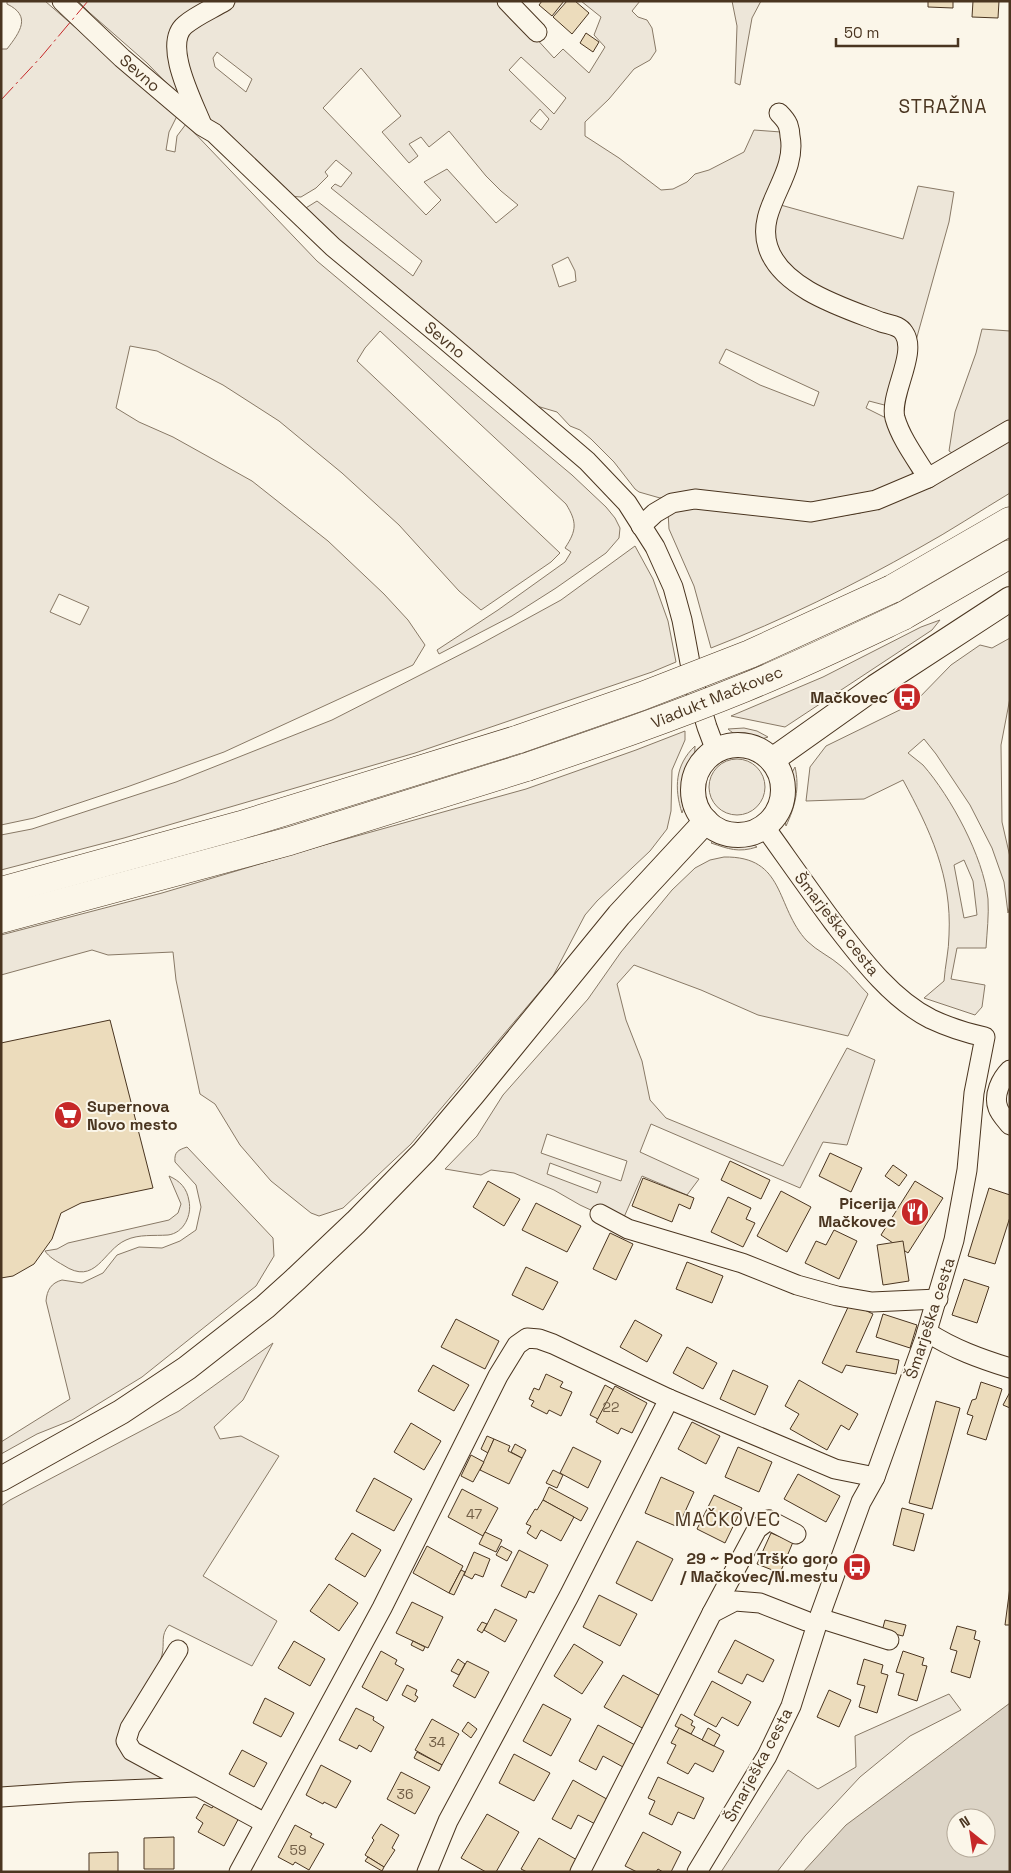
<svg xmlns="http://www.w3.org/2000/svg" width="1011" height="1873" font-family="'Space Grotesk',sans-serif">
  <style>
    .green { fill: #ede6d9; stroke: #887966; fill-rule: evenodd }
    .water { fill: #dcd4c6; stroke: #887966; fill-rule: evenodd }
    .building { fill: #ecdcbc; stroke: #4a3520 }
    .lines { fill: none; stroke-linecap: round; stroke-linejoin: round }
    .minor-casing { stroke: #4a3520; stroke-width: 21 }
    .major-casing { stroke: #4a3520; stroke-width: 26 }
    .highway-casing { stroke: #4a3520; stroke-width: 29 }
    .minor { stroke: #fbf6e9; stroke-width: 19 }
    .major { stroke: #fbf6e9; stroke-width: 24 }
    .highway { stroke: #fbf6e9; stroke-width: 28 }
    .highway-bridge-casing { stroke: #4a3520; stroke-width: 29; stroke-linecap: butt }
    .highway-bridge { stroke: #fbf6e9; stroke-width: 28 }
    .power { stroke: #c62828; stroke-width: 1; stroke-dasharray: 18 4 2.5 4; stroke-linecap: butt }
    .labels { text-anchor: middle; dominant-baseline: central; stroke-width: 4; stroke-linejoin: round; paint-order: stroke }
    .number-label { font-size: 14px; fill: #725f47 }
    .street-label { font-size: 16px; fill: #4a3520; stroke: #fbf6e9 }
    .poi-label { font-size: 16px; font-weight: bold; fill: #4a3520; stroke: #fbf6e9; text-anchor: end }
    .quarter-label { font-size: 19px; letter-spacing: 1px; fill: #4a3520; stroke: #fbf6e9 }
  </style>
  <rect width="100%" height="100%" fill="#fbf6e9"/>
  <g class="green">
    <path d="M7 1H45L177 116 169 132 166 150 175 152 177 136 186 124 317 261 572 475 606 507 615 518 620 528 619 538 606 553 556 588 512 616 439 654 437 650 498 610 565 562 571 552 565 548C577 530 577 522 566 504L380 331 365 348 357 361 560 553 551 562 481 610 459 591 399 525 342 473 279 421 223 385 157 351 130 346 116 408 139 422 173 437 252 481 328 541 384 594 408 620 425 645 413 665 224 752 127 787 34 818 1 825V49H7C20 32 32 16 7 4ZM59 594 89 607 80 625 50 612Z"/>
    <path d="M78 1H221L184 22V101L147 63 90 13Z"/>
    <path d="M236 1H502L554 58 563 49 589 73 605 47 594 35 601 17 581 1H640L632 11 638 17 647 20 652 28 656 51 650 60 634 69 609 99 585 122V136L619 158 661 190 673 189 687 182 695 174 709 170 744 152 754 130 781 132 787 140 769 256 901 338 892 407 869 401 866 408 890 420 913 464 912 476 882 490 810 505 682 492 660 498 639 492 635 489 614 462 591 439 580 430 570 426 557 412 530 404 301 211 317 201 413 276 422 261 331 188 335 184 341 187 352 173 336 160 325 172 328 176 316 188 301 197 287 196 220 131 206 114 187 75 182 43 191 27ZM217 52 252 79 246 92 215 67 213 58ZM521 57 566 98 554 114 509 70ZM361 68 401 116 382 132 409 163 418 156 409 144 421 137 429 147 449 131 486 176 501 191 518 205 496 223 447 169 424 182 441 200 426 215 323 108ZM540 109 549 119 541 130 530 121ZM568 257 575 271 576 281 559 287 552 265ZM726 349 819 392 814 406 760 385 719 363Z"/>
    <path d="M732 1H761L752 18 740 85 735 83 737 26Z"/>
    <path d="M918 186 954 192 949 222 915 344 861 309 793 275 772 236 777 204 903 239Z"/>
    <path d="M982 329 1010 331V420L961 450 952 453 949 451 955 412 976 353Z"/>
    <path d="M1010 438V493C980 511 950 531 919 548 852 586 783 620 711 648L694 586 669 529 668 512 689 506 822 519 860 513 921 491Z"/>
    <path d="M635 546 653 579 668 621 676 662 652 672 415 753 124 838 1 870V835L32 829 176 782 332 720 477 646 561 600Z"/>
    <path d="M940 620 932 630 785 727 731 716 823 677 921 627Z"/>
    <path d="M1010 638V698L1001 745 1002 822 1010 857V906L1008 913 1004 882 992 848 970 805 936 754 924 739 908 753C913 757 918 761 923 765 951 797 983 856 988 899 989 915 987 932 986 948H957L951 979 985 985 982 1007 975 1015 924 998 944 981C945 966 949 950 949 935 952 876 930 830 903 780L864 799 806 801 810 767 826 746 914 703 951 665 980 645 992 648ZM964 860 973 881 977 915 964 918 954 865Z"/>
    <path d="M744 728 757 731 768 737C751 743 741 740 728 729Z"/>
    <path d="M685 731V740L672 770 671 811 667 829 650 851 597 901 585 915 553 976 411 1144 343 1208 319 1216 311 1213 271 1181 240 1145 215 1104 200 1094 176 980 173 952 108 955 92 950 1 975V935L162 893 317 847 526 789 636 750Z"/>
    <path d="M695 746C695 761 690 767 687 781 685 793 687 802 682 813 674 788 675 765 695 746Z"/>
    <circle cx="737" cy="787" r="28"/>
    <path d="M795 767C800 788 795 807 786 826L783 812 788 799 787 782Z"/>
    <path d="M717 837 745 839 757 847C738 853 729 849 711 843Z"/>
    <path d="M724 857C786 856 775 907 807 941 817 951 831 957 841 966 851 974 859 985 868 994L848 1036 758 1015 701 990 634 965 617 984 626 1020 642 1061 650 1100 666 1118 783 1166 847 1048 875 1060 847 1145 823 1142 800 1188 651 1124 640 1152 699 1179 687 1195 642 1176 621 1224 580 1205 554 1190 514 1173 491 1170 481 1175 445 1169 477 1136 503 1095 588 999 621 952 672 890 695 868 710 860ZM547 1134 627 1161 621 1181 541 1153ZM550 1163 601 1182 597 1193 547 1174Z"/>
    <path d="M187 1147 273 1238 274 1256 256 1286 142 1377 72 1420 37 1434 1 1454V1442L70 1399 46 1301C47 1290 51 1283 62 1280L82 1283 103 1273 117 1255 139 1247 162 1248 180 1241 196 1230 201 1207 196 1185 175 1162C174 1152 178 1150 187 1147Z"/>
    <path d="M169 1176C180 1181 187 1188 189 1201 192 1215 184 1233 168 1235 154 1236 139 1234 126 1240 103 1250 96 1287 63 1265 56 1261 49 1257 45 1251L57 1249 68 1243 169 1220 178 1213 181 1204Z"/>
    <path d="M273 1343 243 1400 214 1427 220 1439 241 1436 279 1456 203 1576 277 1621 252 1666 169 1625C160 1636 165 1642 162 1655 154 1686 131 1714 117 1743L122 1752 174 1780 1 1788V1506L10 1500 179 1411Z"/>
    <path d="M949 1694 961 1710 910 1736 860 1777 805 1836 777 1872H721L788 1770 818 1789 856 1767 855 1736Z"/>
  </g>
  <path class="water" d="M1010 1703V1872H803L846 1825ZM956 1818H986V1848H956Z"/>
  <g class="building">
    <path d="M542 1H564L552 16 539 5Z"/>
    <path d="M567 1H575L589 13 572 34 553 17Z"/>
    <path d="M928 1H953V8L928 7Z"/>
    <path d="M973 1H999L998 18 972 17Z"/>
    <path d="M586 33 599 42 593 52 580 43Z"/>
    <path d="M110 1020 153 1188 81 1203 61 1213 52 1239 34 1264 13 1276 1 1278V1043Z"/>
    <path d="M830 1153 862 1168 851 1192 819 1176Z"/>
    <path d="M730 1161 770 1180 761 1199 721 1180Z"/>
    <path d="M893 1165 907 1175 899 1186 885 1176Z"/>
    <path d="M643 1178 694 1198 690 1209 679 1204 672 1222 632 1206Z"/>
    <path d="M488 1181 520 1199 504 1226 473 1207Z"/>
    <path d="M915 1181 943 1198 908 1253 881 1235Z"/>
    <path d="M989 1188 1010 1195V1217L995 1264 968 1256Z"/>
    <path d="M781 1191 811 1207 787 1252 757 1236Z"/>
    <path d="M728 1197 751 1208 746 1219 755 1223 743 1247 711 1232Z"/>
    <path d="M536 1203 581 1226 567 1252 522 1230Z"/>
    <path d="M834 1230 857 1241 839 1279 805 1263 816 1241 826 1245Z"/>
    <path d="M610 1233 633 1244 616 1280 593 1269Z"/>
    <path d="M903 1241 909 1281 883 1285 877 1245Z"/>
    <path d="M687 1262 723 1276 712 1303 676 1289Z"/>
    <path d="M526 1267 558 1282 543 1310 512 1295Z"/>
    <path d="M964 1279 989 1287 977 1323 952 1315Z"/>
    <path d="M850 1303 873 1314 856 1352 899 1360 896 1374 846 1365 842 1373 822 1363Z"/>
    <path d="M883 1314 917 1325 910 1348 876 1337Z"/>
    <path d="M456 1319 499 1341 485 1369 441 1347Z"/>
    <path d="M635 1320 662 1335 647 1362 620 1347Z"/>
    <path d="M687 1347 717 1363 703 1389 673 1373Z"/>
    <path d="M433 1365 469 1385 454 1411 418 1391Z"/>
    <path d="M733 1370 768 1386 755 1415 720 1399Z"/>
    <path d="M546 1374 563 1382 560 1387 572 1392 561 1416 549 1410 547 1414 531 1406 534 1401 529 1399 534 1388 539 1390Z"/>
    <path d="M799 1380 858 1414 849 1430 841 1425 827 1450 790 1429 799 1414 785 1406Z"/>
    <path d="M981 1382 1002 1389 986 1440 967 1434 973 1416 967 1414 972 1400 976 1399Z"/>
    <path d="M605 1385 614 1390 598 1419 590 1415Z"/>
    <path d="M615 1386 647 1403 632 1433 621 1428 618 1434 596 1422Z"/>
    <path d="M1010 1392V1408L1003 1405Z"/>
    <path d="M936 1401 960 1408 932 1509 909 1503Z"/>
    <path d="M692 1422 720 1436 706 1464 678 1449Z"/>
    <path d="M411 1423 441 1441 424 1470 394 1452Z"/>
    <path d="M487 1436 494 1439 488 1453 481 1449Z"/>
    <path d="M494 1439 510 1446 508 1451 522 1458 509 1484 480 1470Z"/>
    <path d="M515 1444 526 1450 522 1458 511 1452Z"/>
    <path d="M573 1447 601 1461 588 1488 560 1473Z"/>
    <path d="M738 1447 772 1462 759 1492 725 1477Z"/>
    <path d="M471 1455 484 1462 473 1482 461 1476Z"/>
    <path d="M553 1470 563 1475 557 1488 546 1483Z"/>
    <path d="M798 1474 840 1496 826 1522 784 1499Z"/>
    <path d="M661 1477 694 1492 678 1527 645 1513Z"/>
    <path d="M374 1478 412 1499 394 1531 356 1511Z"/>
    <path d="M549 1487 588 1508 581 1521 543 1500Z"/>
    <path d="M462 1489 498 1508 483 1536 448 1517Z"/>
    <path d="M714 1495 742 1508 725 1543 697 1529Z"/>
    <path d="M543 1500 574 1517 561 1541 541 1530 536 1539 527 1533 531 1526 526 1524 535 1509 537 1510Z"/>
    <path d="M902 1508 924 1514 914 1551 893 1545Z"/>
    <path d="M485 1532 502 1540 496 1552 479 1544Z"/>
    <path d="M352 1533 381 1550 365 1577 335 1559Z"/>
    <path d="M771 1533 793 1542 780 1573 757 1564Z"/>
    <path d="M637 1541 673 1559 652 1601 616 1583Z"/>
    <path d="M427 1546 463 1566 449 1593 413 1573Z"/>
    <path d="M501 1546 512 1552 507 1561 496 1555Z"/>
    <path d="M519 1550 548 1565 534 1593 529 1591 526 1598 501 1586Z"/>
    <path d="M474 1552 490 1559 483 1577 475 1574 472 1579 464 1575Z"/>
    <path d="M461 1570 465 1572 454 1595 449 1593Z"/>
    <path d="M329 1584 358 1603 339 1631 310 1611Z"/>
    <path d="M1010 1587V1625H1005Z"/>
    <path d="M599 1595 637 1614 620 1646 583 1627Z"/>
    <path d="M412 1602 443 1617 428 1648 396 1633Z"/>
    <path d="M495 1609 517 1620 505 1642 484 1630Z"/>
    <path d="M885 1620 906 1625 903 1636 882 1631Z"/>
    <path d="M482 1622 487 1624 482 1633 477 1630Z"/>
    <path d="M957 1626 976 1631 974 1639 980 1641 970 1678 951 1672 957 1651 950 1649Z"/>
    <path d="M735 1640 774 1660 763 1682 747 1674 742 1684 718 1672Z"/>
    <path d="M294 1641 325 1659 310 1686 278 1668Z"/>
    <path d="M413 1641 425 1647 423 1651 411 1645Z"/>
    <path d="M574 1644 603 1662 582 1694 554 1676Z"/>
    <path d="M381 1651 397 1660 395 1664 404 1669 387 1701 362 1687Z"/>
    <path d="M903 1651 924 1658 922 1665 927 1666 917 1701 898 1695 904 1674 896 1672Z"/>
    <path d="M458 1659 465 1664 459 1675 451 1671Z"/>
    <path d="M864 1659 883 1665 881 1673 888 1675 877 1713 859 1707 865 1686 857 1684Z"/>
    <path d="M467 1661 489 1672 475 1698 453 1686Z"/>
    <path d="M623 1675 662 1697 644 1729 604 1707Z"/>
    <path d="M712 1681 751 1702 738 1726 722 1717 716 1727 694 1715Z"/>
    <path d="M407 1685 417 1690 415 1695 418 1697 415 1702 402 1695Z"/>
    <path d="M829 1690 851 1700 839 1727 817 1717Z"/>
    <path d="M265 1698 294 1713 281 1737 253 1723Z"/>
    <path d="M543 1704 571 1719 551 1756 523 1741Z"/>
    <path d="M356 1708 374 1717 373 1720 384 1727 371 1752 359 1745 357 1749 339 1740Z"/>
    <path d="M681 1714 693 1721 691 1725 695 1727 691 1734 675 1726Z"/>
    <path d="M432 1719 459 1734 442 1765 415 1750Z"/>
    <path d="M468 1722 477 1729 471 1738 462 1731Z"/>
    <path d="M598 1725 635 1745 623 1767 603 1756 596 1770 579 1761Z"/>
    <path d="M679 1728 724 1751 713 1772 695 1763 688 1774 667 1763 676 1745 671 1743Z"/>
    <path d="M708 1728 720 1735 714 1746 702 1740Z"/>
    <path d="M242 1750 267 1763 254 1787 229 1774Z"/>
    <path d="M417 1752 442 1765 439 1771 414 1758Z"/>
    <path d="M514 1754 550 1773 534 1801 499 1783Z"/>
    <path d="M321 1765 351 1781 336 1808 324 1802 323 1804 306 1795Z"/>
    <path d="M401 1772 430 1787 415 1814 387 1799Z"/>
    <path d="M658 1777 704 1798 694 1819 678 1812 672 1825 649 1814 655 1801 648 1798Z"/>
    <path d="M573 1780 612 1802 599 1826 578 1815 571 1829 552 1819Z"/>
    <path d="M217 1801 241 1814 224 1846 198 1832 203 1823 196 1818 204 1804 212 1808Z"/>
    <path d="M487 1814 519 1832 496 1872H486L461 1858Z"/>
    <path d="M381 1824 399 1835 392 1848 395 1850 384 1867 365 1855 374 1840 372 1838Z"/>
    <path d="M295 1825 312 1834 310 1837 324 1844 309 1870 295 1862 293 1865 278 1857Z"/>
    <path d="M643 1832 681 1852 671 1872H663L658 1869 656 1872H637L625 1866Z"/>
    <path d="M174 1837V1869H144V1838Z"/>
    <path d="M539 1838 577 1860 570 1872H527L521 1869Z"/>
    <path d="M118 1852V1872H89V1853Z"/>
    <path d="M368 1857 384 1867 382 1871 365 1861Z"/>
  </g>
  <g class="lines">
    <defs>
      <g id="minor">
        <path d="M62 1 122 58 202 126 214 133 333 247 444 339 587 461 627 503 655 547 673 587 682 620 694 684 707 727 716 751"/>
        <path d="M507 1 537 32"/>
        <path d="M779 113C782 116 786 120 788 125 789 128 790 132 790 136 798 176 755 208 768 247 781 289 845 308 881 322 890 325 899 325 904 333 918 353 889 395 895 418 901 439 917 460 928 478"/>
        <path d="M202 125C193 102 162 44 185 25 197 15 212 9 225 1"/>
        <path d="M641 526 655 513 672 503 695 499 811 512 876 500 928 478 1010 430"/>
        <path d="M1010 1070C1001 1079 993 1095 998 1108 1000 1114 1006 1120 1010 1125"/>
        <path d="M600 1214 628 1229 742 1263 797 1285 837 1296 872 1302 938 1299"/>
        <path d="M927 1332C953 1349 981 1359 1010 1368"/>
        <path d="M712 1613 757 1529 769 1520 796 1534"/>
        <path d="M819 1618 889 1640"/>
        <path d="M178 1650 130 1728 126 1741 132 1751 265 1823"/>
        <path d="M1 1797 75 1792 196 1787"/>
        <path d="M239 1872 382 1608 498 1376 517 1345 527 1338 539 1339 553 1344 669 1399 835 1469 875 1477"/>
        <path d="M427 1872 448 1821 569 1596 669 1399"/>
        <path d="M580 1872 712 1613 735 1601 760 1603 806 1621"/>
        <path d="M697 1872 767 1756 791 1706 819 1618 861 1502 875 1477 925 1338 954 1240 967 1170 974 1093 985 1037C966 1033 948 1027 931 1019 891 999 860 957 833 922 810 891 787 858 764 826"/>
      </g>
      <g id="major">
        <circle cx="738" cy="790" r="45"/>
        <path d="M772 760 875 687 1010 599"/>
        <path d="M1 1479 121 1412 187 1368 265 1307 297 1278 356 1222 424 1152 473 1094 619 915 706 821"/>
      </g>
      <g id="highway">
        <path d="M892 589 1010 521"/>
        <path d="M903 616 1010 554"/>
        <path d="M1 891 241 825 519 739"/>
        <path d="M1 919 290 841 527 767"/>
      </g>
    </defs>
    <use href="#minor" class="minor-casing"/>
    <use href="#major" class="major-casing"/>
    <use href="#highway" class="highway-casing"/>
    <use href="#minor" class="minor"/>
    <use href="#major" class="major"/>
    <use href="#highway" class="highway"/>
    <defs>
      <g id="highway-bridge">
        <path d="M519 739 642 696 750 654 892 589"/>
        <path d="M527 767C600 742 673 717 744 688 798 666 850 641 903 616"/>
      </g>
    </defs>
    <use href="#highway-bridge" class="highway-bridge-casing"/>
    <use href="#highway-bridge" class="highway-bridge"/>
    <path class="power" d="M1 100 41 57 88 1"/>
  </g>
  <defs>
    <symbol id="bus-disc" viewBox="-11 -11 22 22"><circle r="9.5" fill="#c62828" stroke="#fbf6e9"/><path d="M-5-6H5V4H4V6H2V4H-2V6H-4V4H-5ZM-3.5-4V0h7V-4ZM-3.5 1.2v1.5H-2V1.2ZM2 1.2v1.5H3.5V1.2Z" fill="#fff"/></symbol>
    <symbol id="supermarket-disc" viewBox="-11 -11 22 22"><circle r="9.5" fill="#c62828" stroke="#fbf6e9"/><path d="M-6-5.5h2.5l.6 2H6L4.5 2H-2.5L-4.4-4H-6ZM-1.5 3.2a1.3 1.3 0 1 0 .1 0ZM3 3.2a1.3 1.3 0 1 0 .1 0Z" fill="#fff"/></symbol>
    <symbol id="restaurant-disc" viewBox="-11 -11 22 22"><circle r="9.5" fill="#c62828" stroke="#fbf6e9"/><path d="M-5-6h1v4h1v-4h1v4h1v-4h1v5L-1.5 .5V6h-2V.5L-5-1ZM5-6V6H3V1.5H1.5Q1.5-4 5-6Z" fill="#fff"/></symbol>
  </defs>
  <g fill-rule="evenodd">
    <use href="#bus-disc" x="891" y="681" width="32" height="32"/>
    <use href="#supermarket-disc" x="52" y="1099" width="32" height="32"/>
    <use href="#restaurant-disc" x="899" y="1196" width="32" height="32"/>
    <use href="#bus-disc" x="841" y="1551" width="32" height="32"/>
  </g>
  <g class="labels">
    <g class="number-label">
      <text x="611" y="1407">22</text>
      <text x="474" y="1514">47</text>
      <text x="437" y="1742">34</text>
      <text x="405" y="1794">36</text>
      <text x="298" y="1850">59</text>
    </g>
    <g class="street-label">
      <text transform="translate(140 73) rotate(41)">Sevno</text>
      <text transform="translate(445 340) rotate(40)">Sevno</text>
      <text transform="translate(717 697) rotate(-22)">Viadukt Mačkovec</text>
      <text transform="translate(837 924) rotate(52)">Šmarješka cesta</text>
      <text transform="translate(930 1318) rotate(-72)">Šmarješka cesta</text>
      <text transform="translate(758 1765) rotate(-62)">Šmarješka cesta</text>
    </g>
    <g class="poi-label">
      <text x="888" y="697">Mačkovec</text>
      <text x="87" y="1106" text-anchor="start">Supernova<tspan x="87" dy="18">Novo mesto</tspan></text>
      <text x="896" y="1203">Picerija<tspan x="896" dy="18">Mačkovec</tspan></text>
      <text x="838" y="1558">29 ~ Pod Trško goro<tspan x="838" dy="18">/ Mačkovec/N.mestu</tspan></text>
    </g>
    <g class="quarter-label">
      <text x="943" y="106">STRAŽNA</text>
      <text x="728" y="1519">MAČKOVEC</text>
    </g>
  </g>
  <rect width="1011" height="1873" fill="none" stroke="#4a3520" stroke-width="5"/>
  <g transform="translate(971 1833) rotate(330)"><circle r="24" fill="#fbf6e9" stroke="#b4a999"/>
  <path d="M0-4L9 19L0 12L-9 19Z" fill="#c62828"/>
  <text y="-8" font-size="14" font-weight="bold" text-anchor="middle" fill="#4a3520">N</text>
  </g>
  <path d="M836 38v8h122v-8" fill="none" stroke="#4a3520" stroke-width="2.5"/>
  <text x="844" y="38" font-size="15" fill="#4a3520" stroke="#fbf6e9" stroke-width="4" paint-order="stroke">50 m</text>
</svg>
